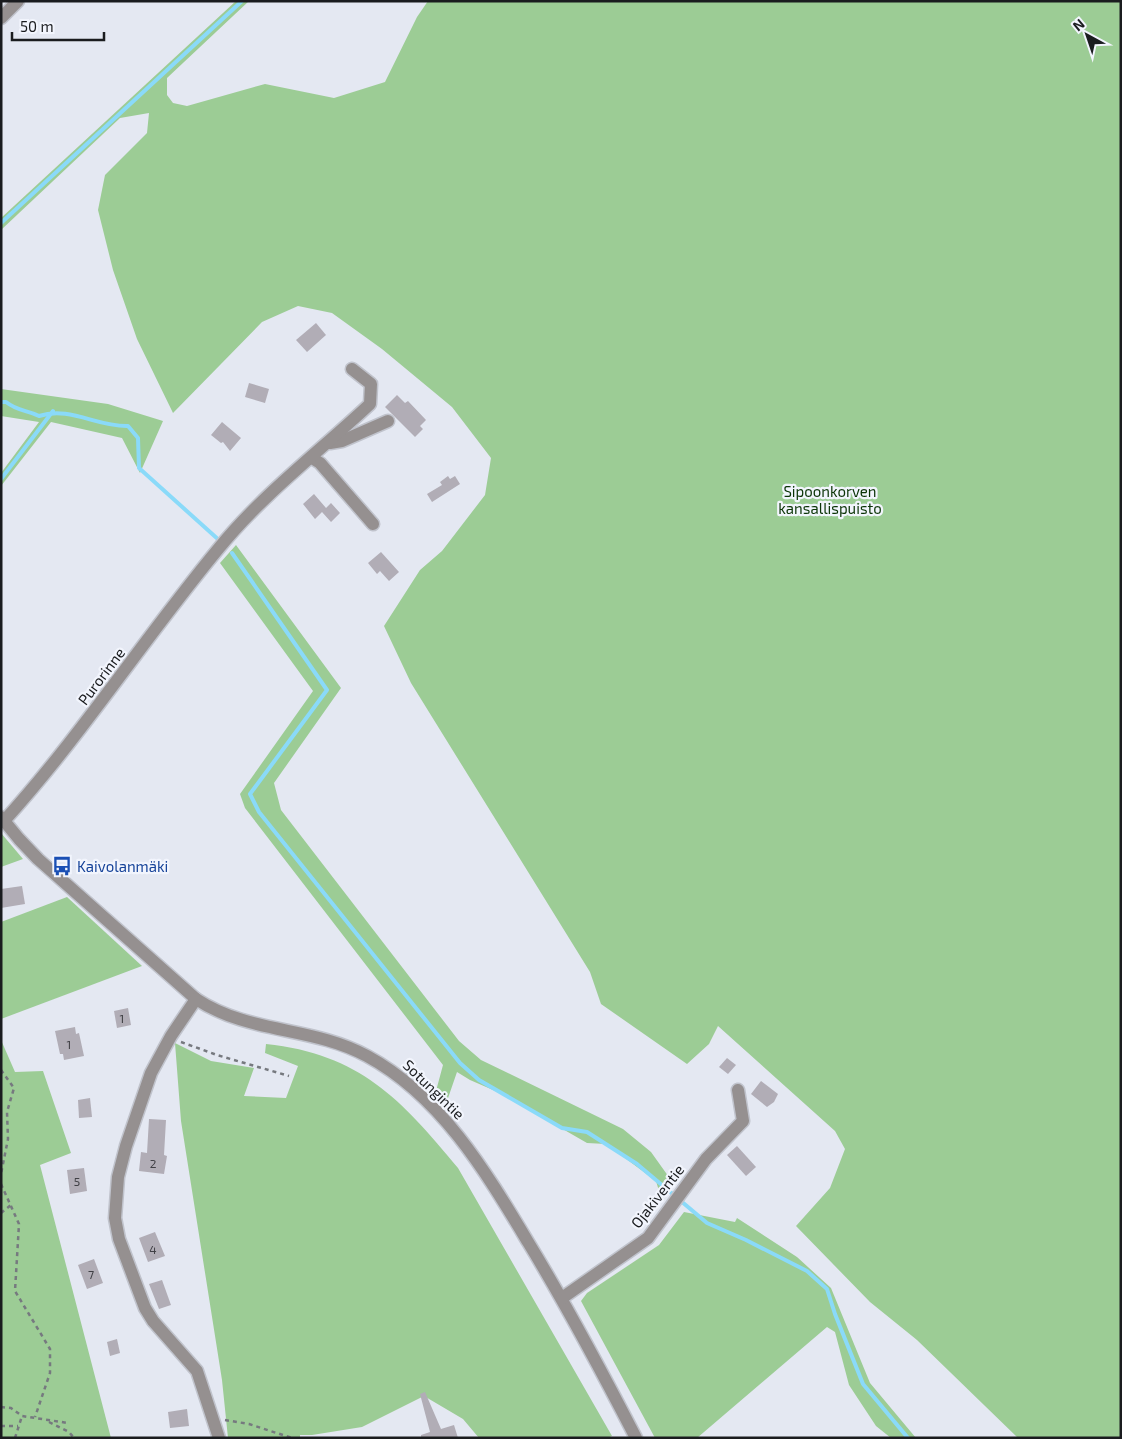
<svg xmlns="http://www.w3.org/2000/svg" width="1122" height="1439" font-family="'Exo 2',sans-serif">
  <style>
    .green { fill: #9ccc95 }
    .lines { fill: none; stroke-linecap: round; stroke-linejoin: round }
    .stream { stroke: #8adaf9; stroke-width: 4 }
    .building { fill: #b1adb6 }
    .minor-casing { stroke: #c0c3cc; stroke-width: 15 }
    .path { stroke: #76797f; stroke-width: 2.5; stroke-dasharray: 4 4; stroke-linecap: butt }
    .minor { stroke: #959090; stroke-width: 12 }
    .labels { text-anchor: middle; dominant-baseline: central; stroke-width: 4.5; stroke-linejoin: round; paint-order: stroke }
    .number-label { font-size: 12px; fill: #404045 }
    .park-label { font-size: 15px; fill: #0b3406; stroke: #f2f5fd }
    .street-label { font-size: 15px; fill: #1a1c1f; stroke: #f2f5fd }
    .transit-label { font-size: 15px; fill: #164399; stroke: #f2f5fd; text-anchor: start }
  </style>
  <rect width="100%" height="100%" fill="#e4e8f2"/>
  <g class="green">
    <path d="M236 1H249L167 78V95L173 103 187 106 265 84 334 98 385 82 417 17 428 1H1121V1438H1018L917 1340 870 1302 796 1226 830 1188 845 1149 835 1131 718 1026 709 1044 687 1064 601 1004 590 972 411 683 384 626 420 570 442 551 485 495 491 458 452 407 382 349 332 313 298 306 262 322 173 413 137 339 113 270 98 210 105 175 147 133 149 113 120 118 1 230V218Z"/>
    <path d="M1 389 108 404 163 421 140 473 122 438 51 422 1 486V473L39 422 1 416Z"/>
    <path d="M236 545 341 688 274 783 281 810 459 1041 481 1060 623 1129 651 1152 671 1180 662 1201 656 1181 606 1144 587 1143 500 1093 470 1080 457 1072 447 1101 436 1091 443 1065 245 808 240 794 313 691 220 563Z"/>
    <path d="M1 833 23 859 1 867Z"/>
    <path d="M67 897 142 966 1 1019V922Z"/>
    <path d="M1 1040 15 1072 43 1071 71 1153 40 1165 111 1438H1Z"/>
    <path d="M175 1043 211 1061 254 1068 244 1096 286 1098 298 1066 265 1053 266 1044C360 1054 401 1099 458 1168L612 1436 607 1438H479L463 1419 424 1396 362 1427 312 1435H300V1438H228L222 1380 181 1121Z"/>
    <path d="M684 1212 735 1222 737 1218 797 1257 831 1288 870 1383 916 1438H891L876 1426 849 1385 835 1332 827 1327 697 1438H655L581 1301 587 1293 659 1245Z"/>
  </g>
  <g class="lines">
    <g class="stream">
      <path d="M1 223 242 1"/>
      <path d="M1 402H6C19 412 25 409 39 416 70 406 97 427 128 426L138 438 139 468 220 541"/>
      <path d="M1 479 53 411"/>
      <path d="M232 553 327 690 250 794 259 812 460 1063 479 1080 562 1128 587 1132 637 1164 707 1223 746 1240 807 1271 827 1289 835 1314 863 1384 908 1438"/>
    </g>
  </g>
  <g class="building">
    <path d="M316 323 326 335 307 352 296 340Z"/>
    <path d="M249 383 269 389 265 403 245 397Z"/>
    <path d="M397 395 405 403 408 401 426 420 420 426 423 429 415 437 385 407Z"/>
    <path d="M222 422 241 438 230 451 223 442 221 443 211 435Z"/>
    <path d="M448 476 450 479 455 476 460 484 432 502 427 494 442 485 440 482Z"/>
    <path d="M314 494 326 508 331 503 340 513 331 522 322 512 315 519 303 504Z"/>
    <path d="M381 552 399 572 389 581 380 571 377 574 368 563Z"/>
    <path d="M22 886 25 904 1 908V889Z"/>
    <path d="M128 1008 131 1025 117 1028 114 1011Z"/>
    <path d="M75 1027 76 1034 79 1033 84 1056 64 1060 63 1054H60L55 1031Z"/>
    <path d="M727 1058 736 1065 728 1074 719 1067Z"/>
    <path d="M761 1081 778 1094 774 1102 767 1107 751 1094Z"/>
    <path d="M90 1098 92 1117 79 1118 78 1100Z"/>
    <path d="M149 1119 166 1120 164 1155 167 1156 164 1174 139 1171 141 1152 147 1153Z"/>
    <path d="M737 1146 756 1167 746 1176 727 1155Z"/>
    <path d="M84 1168 87 1191 70 1194 67 1170Z"/>
    <path d="M155 1232 165 1256 148 1262 139 1238Z"/>
    <path d="M94 1259 103 1283 87 1289 78 1265Z"/>
    <path d="M162 1280 171 1305 159 1309 149 1284Z"/>
    <path d="M117 1339 120 1353 110 1356 107 1342Z"/>
    <path d="M425 1392 441 1429 454 1425 458 1438H421V1435L430 1432 420 1394Z"/>
    <path d="M187 1409 189 1426 170 1428 168 1412Z"/>
  </g>
  <g class="lines">
    <defs>
      <g id="minor">
        <path d="M1 18 18 1"/>
        <path d="M330 443 342 441 388 421"/>
        <path d="M312 458 320 463 373 524"/>
        <path d="M1 817 19 839 38 859 196 999C249 1034 312 1026 367 1056 441 1096 486 1172 528 1242 567 1306 602 1372 636 1438"/>
        <path d="M4 821C82 735 145 637 219 548 263 494 320 451 370 404L371 384 352 369"/>
        <path d="M196 999 171 1036 151 1073 126 1146 118 1177 115 1218 119 1239 145 1308 153 1321 197 1371 219 1438"/>
        <path d="M562 1298 648 1238 706 1159 743 1121 738 1090"/>
      </g>
    </defs>
    <use href="#minor" class="minor-casing"/>
    <g class="path">
      <path d="M181 1042 217 1055 289 1076"/>
      <path d="M1 1070 14 1088 7 1112 8 1139 1 1174"/>
      <path d="M1 1184 19 1224 15 1291 50 1349V1373L35 1417"/>
      <path d="M1 1213 11 1205"/>
      <path d="M1 1407 11 1408 22 1416 68 1423"/>
      <path d="M225 1420 249 1424 292 1438"/>
      <path d="M49 1422 69 1432 74 1438"/>
      <path d="M1 1426H18"/>
      <path d="M15 1438 22 1416"/>
    </g>
    <use href="#minor" class="minor"/>
  </g>
  <defs>
    <symbol id="bus-bare" viewBox="-9 -9 18 18"><path d="M-5-6H5V4H4V6H2V4H-2V6H-4V4H-5ZM-3.5-4V0h7V-4ZM-3.5 1.2v1.5H-2V1.2ZM2 1.2v1.5H3.5V1.2Z" fill="#1a4fb4" stroke="#f2f5fd" stroke-width="2.5" paint-order="stroke"/></symbol>
  </defs>
  <g fill-rule="evenodd">
    <use href="#bus-bare" x="48" y="852" width="28" height="28"/>
  </g>
  <g class="labels">
    <g class="number-label">
      <text x="122" y="1018">1</text>
      <text x="69" y="1044">1</text>
      <text x="153" y="1163">2</text>
      <text x="77" y="1181">5</text>
      <text x="153" y="1249">4</text>
      <text x="91" y="1274">7</text>
    </g>
    <g class="park-label">
      <text x="830" y="491">Sipoonkorven<tspan x="830" dy="17">kansallispuisto</tspan></text>
    </g>
    <g class="street-label">
      <text transform="translate(101 676) rotate(-53)">Purorinne</text>
      <text transform="translate(434 1089) rotate(44)">Sotungintie</text>
      <text transform="translate(657 1196) rotate(-52)">Ojakiventie</text>
    </g>
    <g class="transit-label">
      <text x="77" y="866">Kaivolanmäki</text>
    </g>
  </g>
  <rect width="1122" height="1439" fill="none" stroke="#1a1c1f" stroke-width="5"/>
  <g transform="translate(1087 35) rotate(320)" stroke="#f2f5fd" stroke-width="4" paint-order="stroke">
  <path d="M0-4L9 19L0 12L-9 19Z" fill="#1a1c1f"/>
  <text y="-8" font-size="14" font-weight="bold" text-anchor="middle" fill="#1a1c1f">N</text>
  </g>
  <path d="M12 32v8h92v-8" fill="none" stroke="#1a1c1f" stroke-width="2.5"/>
  <text x="20" y="32" font-size="15" fill="#1a1c1f" stroke="#f2f5fd" stroke-width="4" paint-order="stroke">50 m</text>
</svg>
